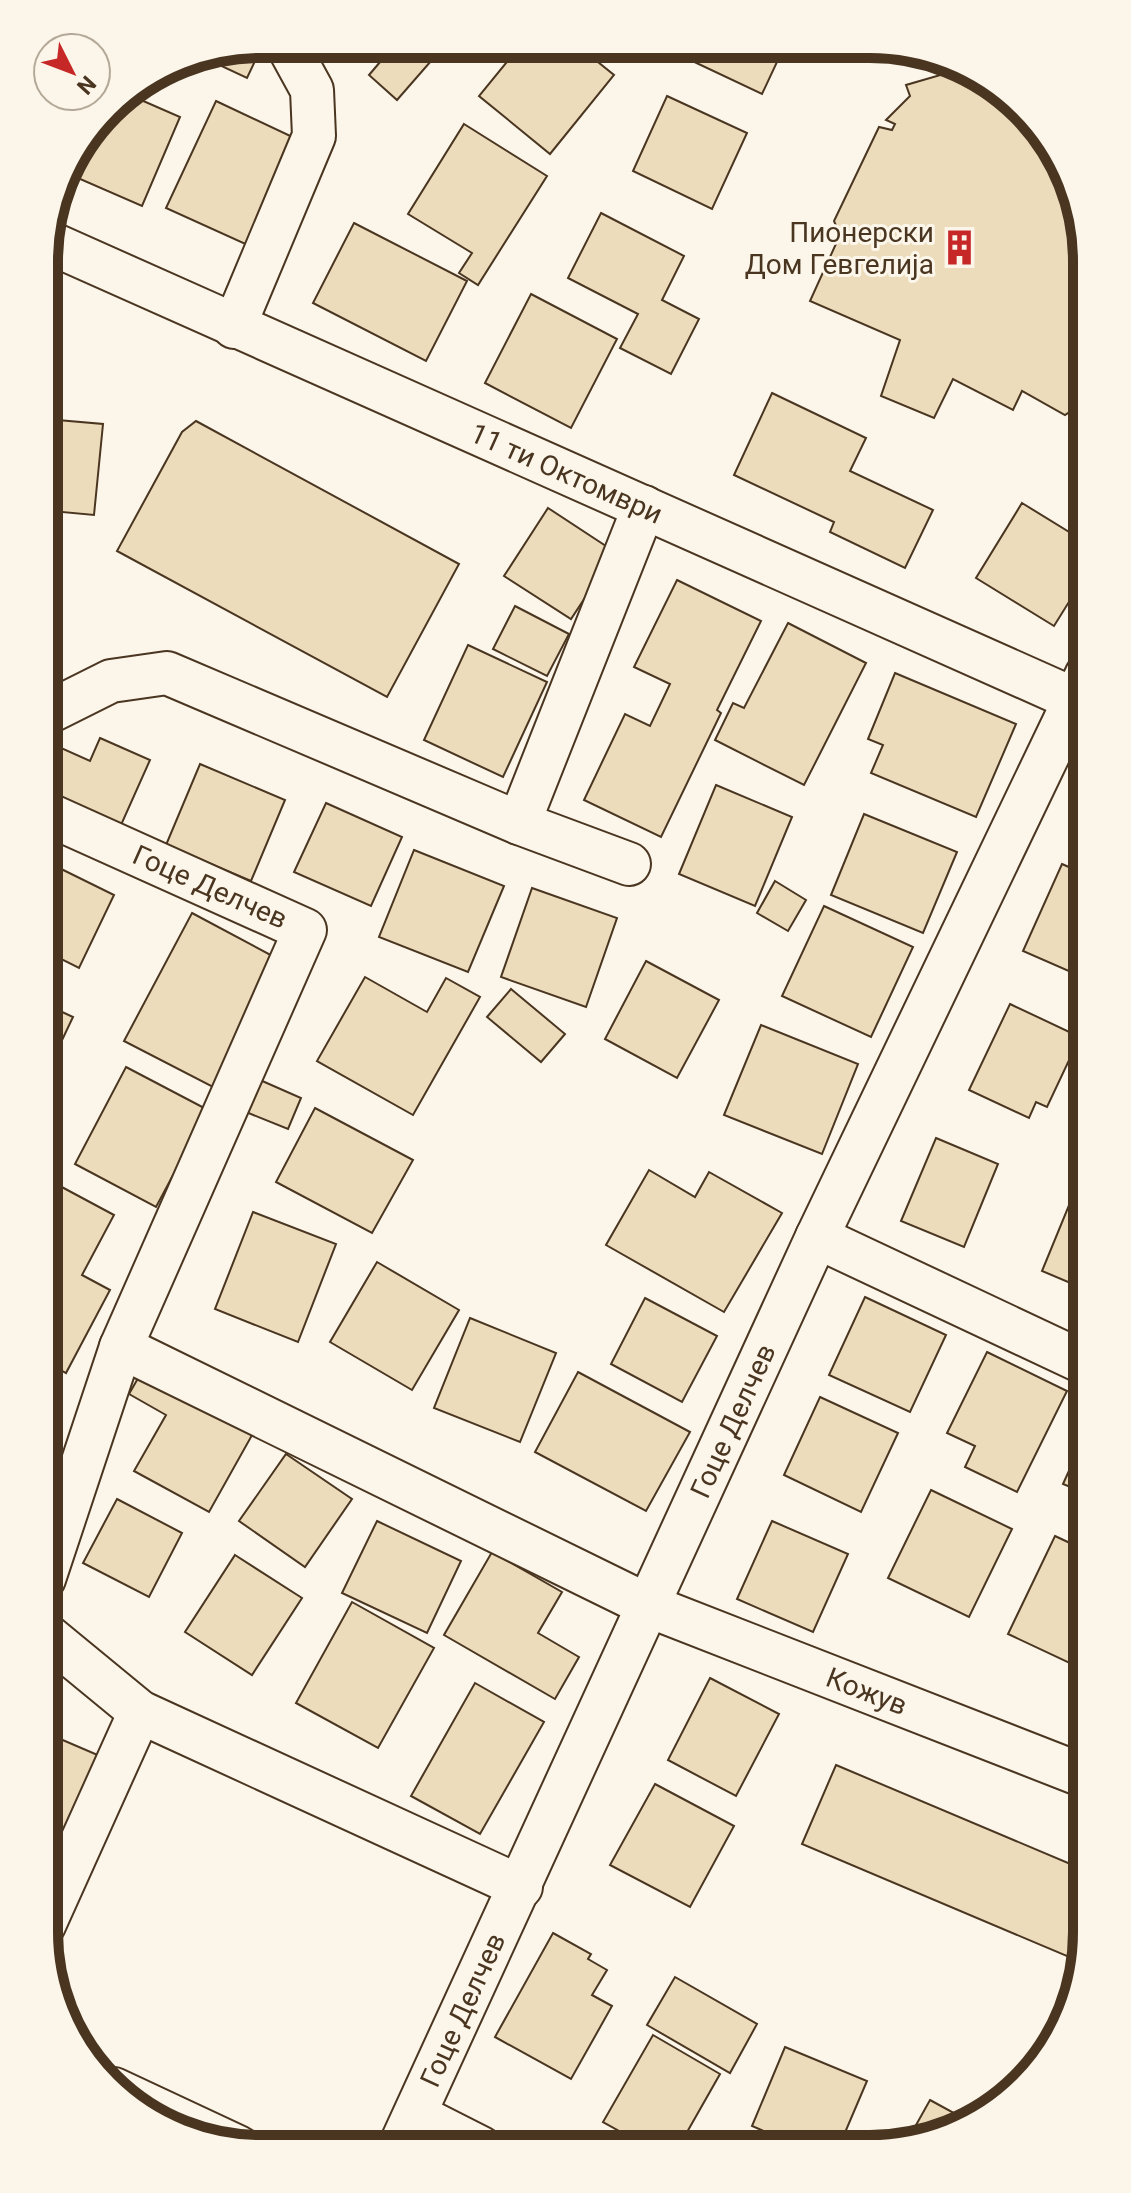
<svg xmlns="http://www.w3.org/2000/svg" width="1131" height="2193" font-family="Roboto,sans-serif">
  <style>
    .building { fill: #ecdcbc; stroke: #4a3520; stroke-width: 2 }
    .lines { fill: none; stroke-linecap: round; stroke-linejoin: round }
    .street-casing { stroke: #4a3520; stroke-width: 46 }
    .street { stroke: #fbf6e9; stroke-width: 42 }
    .labels { text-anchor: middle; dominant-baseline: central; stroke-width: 6; stroke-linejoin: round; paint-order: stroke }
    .poi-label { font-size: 28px; fill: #4a3520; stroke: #fbf6e9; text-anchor: end }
    .street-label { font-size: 28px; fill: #4a3520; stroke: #fbf6e9 }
    .rim { fill: none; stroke: #4a3520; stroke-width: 10 }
  </style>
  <rect width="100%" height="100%" fill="#fbf6e9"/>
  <g class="building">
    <path d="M263 44 247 78 200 56 261 44Z"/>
    <path d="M375 45H445L397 100 369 75 386 55Z"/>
    <path d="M520 46H578L614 75 550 154 479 96Z"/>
    <path d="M671 47H784L762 94 669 50Z"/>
    <path d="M954 71 1013 98 1021 109 1020 113 1024 114 1076 192 1087 261V400L1065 415 1022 391 1013 410 953 379 934 418 881 396 900 340 810 301 840 235 834 221 879 127 892 130 895 124 886 120 910 96 906 85Z"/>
    <path d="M125 93 180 117 142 206 64 172 67 165 118 98Z"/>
    <path d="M667 96 747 133 712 209 633 171Z"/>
    <path d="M216 101 301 141 252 247 166 208Z"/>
    <path d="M464 124 547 176 478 285 459 273 472 253 408 214Z"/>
    <path d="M601 213 684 256 662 300 699 319 671 374 620 348 638 314 568 278Z"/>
    <path d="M354 223 467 281 426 361 313 303Z"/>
    <path d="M531 294 617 339 571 428 485 383Z"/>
    <path d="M772 393 866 438 850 471 933 510 905 568 830 532 834 522 734 475Z"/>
    <path d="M46 419 103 424 94 515 52 511 50 536 45 535Z"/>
    <path d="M196 421 459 564 387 697 117 551 182 432Z"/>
    <path d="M1022 503 1087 543V573L1054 626 976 578Z"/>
    <path d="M548 508 615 552 571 619 504 576Z"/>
    <path d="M677 580 761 621 717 710 721 713 661 837 584 800 625 714 650 726 670 684 634 667Z"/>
    <path d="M515 606 569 634 547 676 493 649Z"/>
    <path d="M788 623 866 663 804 785 715 740 733 703 744 708Z"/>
    <path d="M468 645 547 682 503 777 424 740Z"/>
    <path d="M895 673 1016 724 976 817 871 773 883 745 868 739Z"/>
    <path d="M100 738 150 760 117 834 45 801V777L59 747 90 761Z"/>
    <path d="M200 764 285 800 251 881 166 845Z"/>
    <path d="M716 785 792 817 755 906 679 874Z"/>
    <path d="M326 803 402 837 371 906 294 872Z"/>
    <path d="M864 814 957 852 923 933 831 895Z"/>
    <path d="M414 850 504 886 468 972 379 937Z"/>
    <path d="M45 861 114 895 79 968 45 951Z"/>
    <path d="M1062 864 1087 875V979L1023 951Z"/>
    <path d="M775 881 806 900 788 931 757 913Z"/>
    <path d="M532 888 617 918 586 1007 501 977Z"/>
    <path d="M824 906 913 947 871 1037 782 996Z"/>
    <path d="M192 913 280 960 213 1087 124 1041Z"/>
    <path d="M646 961 719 1000 677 1078 605 1039Z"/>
    <path d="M365 977 427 1012 446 978 480 997 413 1115 317 1061Z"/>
    <path d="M511 989 565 1034 541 1062 487 1017Z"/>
    <path d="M45 1004 73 1017 45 1076Z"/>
    <path d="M1010 1004 1080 1037 1047 1107 1036 1102 1029 1118 969 1090Z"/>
    <path d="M761 1025 858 1064 822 1154 724 1115Z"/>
    <path d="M126 1067 208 1110 156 1207 75 1164Z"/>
    <path d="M260 1080 301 1098 288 1129 246 1112Z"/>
    <path d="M315 1108 413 1160 372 1233 276 1182Z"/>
    <path d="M936 1138 998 1164 964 1247 901 1221Z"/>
    <path d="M649 1170 695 1197 709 1172 782 1213 724 1312 606 1245Z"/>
    <path d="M45 1178 114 1215 82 1275 110 1290 66 1373 45 1361V1323L57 1301 45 1294V1281L52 1267 45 1263Z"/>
    <path d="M1074 1193 1087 1198V1290L1042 1271Z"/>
    <path d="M253 1212 336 1244 298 1342 215 1309Z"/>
    <path d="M377 1262 459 1310 412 1390 330 1342Z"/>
    <path d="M865 1297 946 1335 910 1412 829 1375Z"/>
    <path d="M645 1298 717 1336 682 1402 611 1364Z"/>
    <path d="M470 1318 556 1353 520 1442 434 1408Z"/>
    <path d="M987 1352 1067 1391 1017 1492 965 1467 975 1446 947 1433Z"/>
    <path d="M145 1366 256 1428 209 1512 134 1471 166 1415 129 1394Z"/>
    <path d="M578 1372 690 1432 646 1511 535 1452Z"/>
    <path d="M820 1397 898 1433 861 1512 784 1475Z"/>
    <path d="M1087 1431V1494L1063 1484Z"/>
    <path d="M286 1454 352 1499 305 1567 239 1521Z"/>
    <path d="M931 1490 1012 1529 969 1617 888 1578Z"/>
    <path d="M117 1499 182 1533 149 1597 83 1563Z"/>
    <path d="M377 1521 461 1561 427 1633 342 1593Z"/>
    <path d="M772 1521 848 1554 813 1632 737 1599Z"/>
    <path d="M1055 1536 1087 1551V1643L1076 1666 1008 1634Z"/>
    <path d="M492 1552 562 1592 538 1633 579 1657 555 1699 444 1635Z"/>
    <path d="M235 1555 302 1598 252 1675 185 1632Z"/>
    <path d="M352 1602 434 1648 378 1748 296 1703Z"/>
    <path d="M710 1678 779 1714 736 1796 668 1760Z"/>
    <path d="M475 1683 544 1722 480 1834 411 1796Z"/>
    <path d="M44 1732 107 1759 44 1903Z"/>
    <path d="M836 1765 1087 1871 1086 1947 1081 1962 802 1844Z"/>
    <path d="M655 1784 734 1826 690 1907 610 1865Z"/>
    <path d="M553 1933 591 1954 588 1959 607 1970 592 1995 612 2006 571 2079 495 2037Z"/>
    <path d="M675 1977 757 2024 730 2073 647 2025Z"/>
    <path d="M653 2035 720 2074 678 2148H650L603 2122Z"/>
    <path d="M785 2047 867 2081 838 2149H806L752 2126Z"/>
    <path d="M930 2100 965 2119 939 2138 906 2143Z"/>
  </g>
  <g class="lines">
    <defs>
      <g id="street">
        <path id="s1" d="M46 241 1087 705"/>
        <path d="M234 327 314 136 312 90 289 48 290 44"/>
        <path d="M45 714 111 681 167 673 519 823 629 864"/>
        <path d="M519 823 644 507"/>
        <path d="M817 1237 1087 1364"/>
        <path id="s2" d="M121 1347 649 1606 1087 1777"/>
        <path d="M44 1579 121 1347 305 930 45 813"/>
        <path d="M44 1633 140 1712 521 1887"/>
        <path d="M44 1925 140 1712"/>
        <path d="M114 2089 238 2147"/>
        <path d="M416 2115 481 2148"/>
        <path id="s3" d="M399 2148 817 1237 1087 674"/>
      </g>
    </defs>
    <use href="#street" class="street-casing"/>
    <use href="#street" class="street"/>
  </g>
  <defs>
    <symbol id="building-bare" viewBox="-9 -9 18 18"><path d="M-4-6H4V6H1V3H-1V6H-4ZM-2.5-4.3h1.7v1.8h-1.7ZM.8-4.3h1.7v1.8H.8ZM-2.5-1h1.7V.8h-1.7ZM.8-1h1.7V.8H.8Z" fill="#c62828" stroke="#fbf6e9" stroke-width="2.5" paint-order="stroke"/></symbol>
  </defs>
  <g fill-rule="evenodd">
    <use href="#building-bare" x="934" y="222" width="51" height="51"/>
  </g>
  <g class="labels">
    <g class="poi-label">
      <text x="934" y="232">Пионерски<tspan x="934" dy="32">Дом Гевгелија</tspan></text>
    </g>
    <g class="street-label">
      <text stroke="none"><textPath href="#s1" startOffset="570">11 ти Октомври</textPath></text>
      <text transform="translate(210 887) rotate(24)">Гоце Делчев</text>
      <text stroke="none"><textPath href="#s3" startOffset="800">Гоце Делчев</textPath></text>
      <text stroke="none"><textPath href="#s2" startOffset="822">Кожув</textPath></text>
      <text stroke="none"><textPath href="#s3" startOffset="152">Гоце Делчев</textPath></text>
    </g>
  </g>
  <path d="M0 0H1131V2193H0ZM261 58H870A203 203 0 0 1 1073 261V1932A203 203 0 0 1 870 2135H261A203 203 0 0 1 58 1932V261A203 203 0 0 1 261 58Z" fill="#fbf6e9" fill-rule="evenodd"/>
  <path class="rim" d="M261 58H870A203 203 0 0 1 1073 261V1932A203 203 0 0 1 870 2135H261A203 203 0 0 1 58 1932V261A203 203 0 0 1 261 58Z"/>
  <g transform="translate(72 72) rotate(132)"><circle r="38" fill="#fbf6e9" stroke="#b4a999" stroke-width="2"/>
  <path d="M0-6L14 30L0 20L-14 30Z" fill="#c62828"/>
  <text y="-12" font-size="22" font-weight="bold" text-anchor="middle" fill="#4a3520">N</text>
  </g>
</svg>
